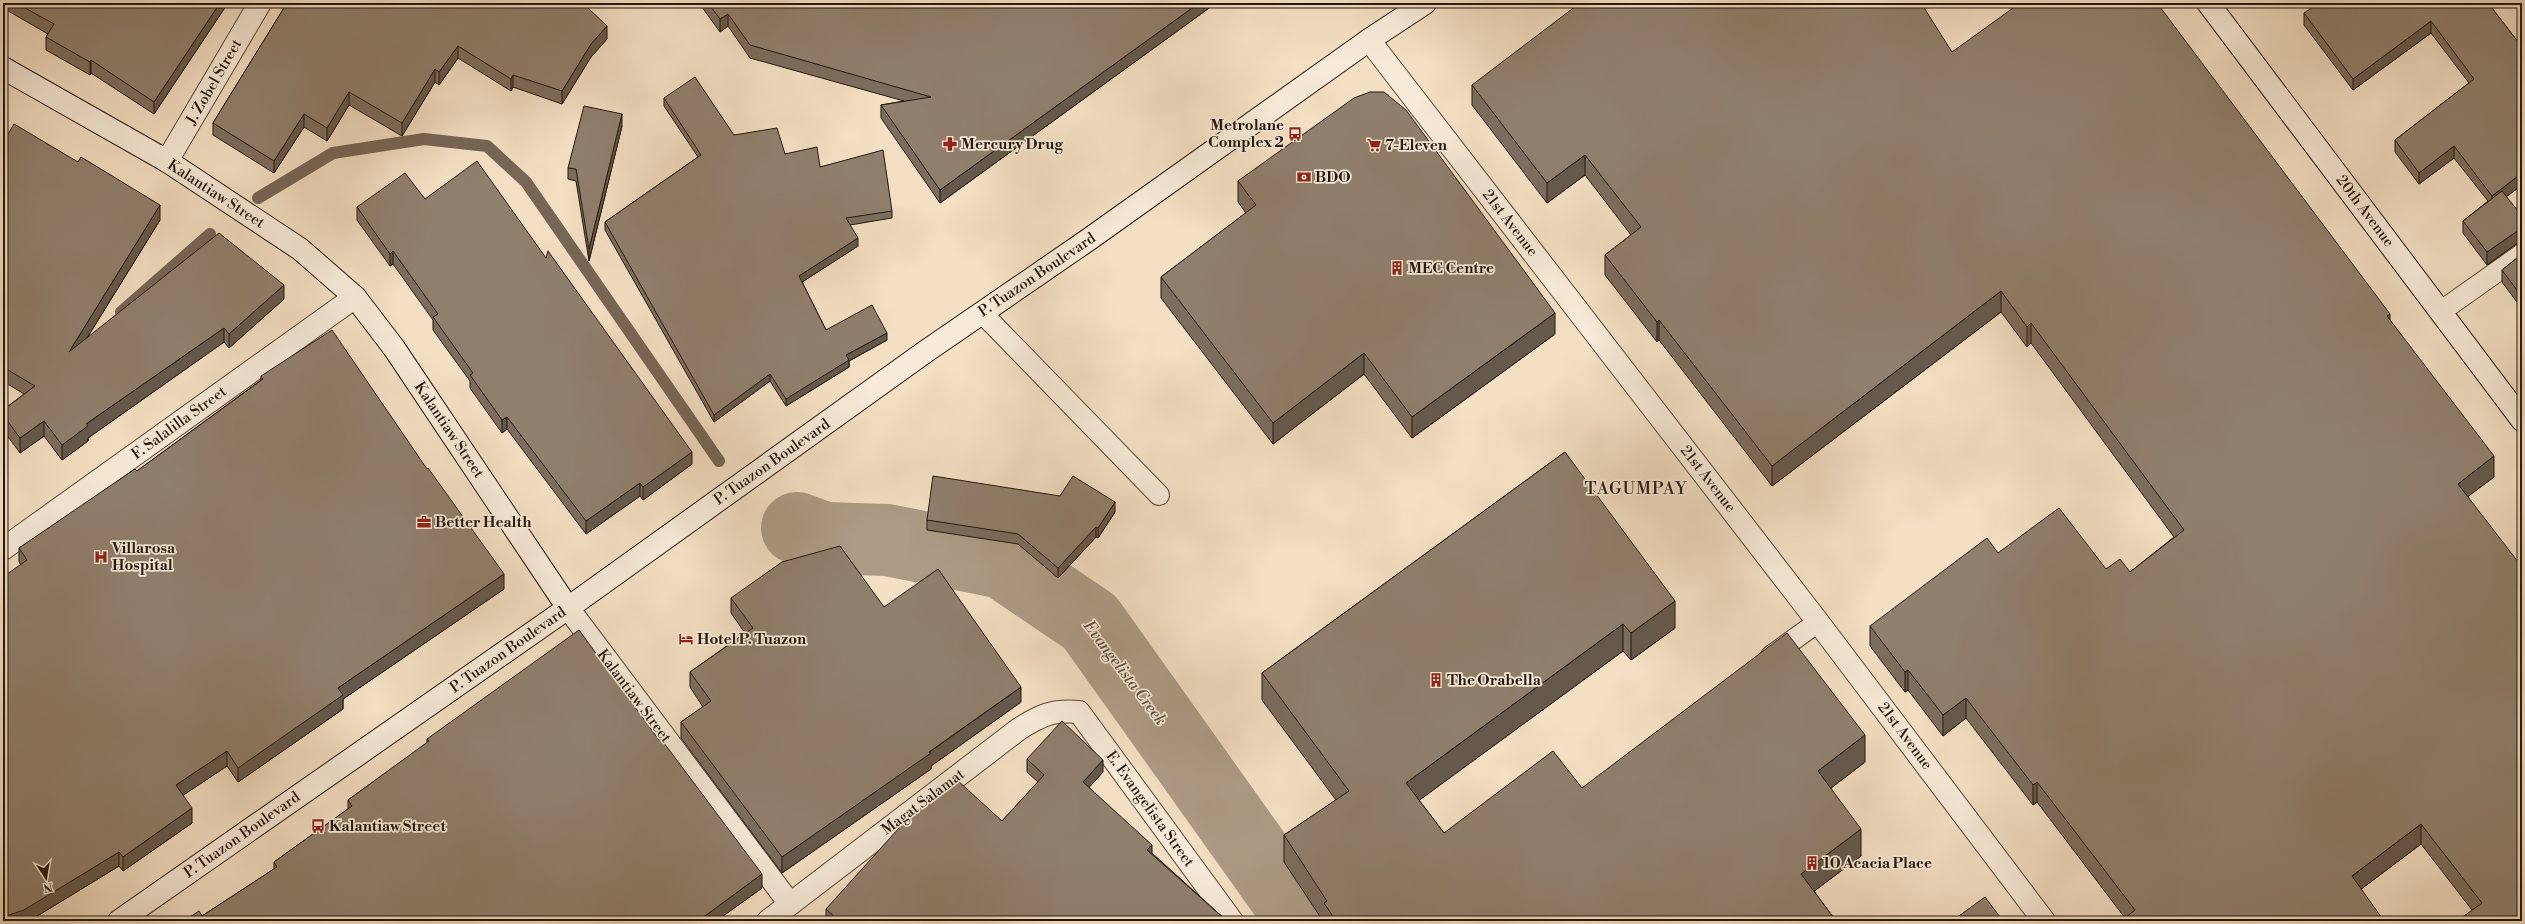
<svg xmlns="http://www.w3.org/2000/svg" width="2525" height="924" font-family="'Libre Bodoni',serif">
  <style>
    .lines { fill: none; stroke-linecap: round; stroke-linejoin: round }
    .stream { stroke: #776656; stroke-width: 12 }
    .river { stroke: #ad9b86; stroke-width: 72 }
    .lane-casing { stroke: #58493c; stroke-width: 22 }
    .street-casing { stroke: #58493c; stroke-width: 24 }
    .secondary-casing { stroke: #25170f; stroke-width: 24 }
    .lane { stroke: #f7ead8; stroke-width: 20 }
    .street { stroke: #f7ead8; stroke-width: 22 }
    .secondary { stroke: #f7ead8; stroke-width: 22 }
    .wall { fill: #7c6d5e; stroke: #25170f }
    .shaded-wall { fill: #65594c; stroke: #25170f }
    .building { fill: #907f6d; stroke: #25170f }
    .labels { text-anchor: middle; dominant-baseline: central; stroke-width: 3.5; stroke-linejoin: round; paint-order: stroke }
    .street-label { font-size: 15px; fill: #25170f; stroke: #f7ead8 }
    .poi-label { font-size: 15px; font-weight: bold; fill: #25170f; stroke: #f7ead8; text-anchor: start }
    .water-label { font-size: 16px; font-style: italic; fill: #5b4c3f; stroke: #f7ead8 }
    .quarter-label { font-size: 17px; letter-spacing: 1px; fill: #25170f; stroke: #f7ead8 }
  </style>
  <rect width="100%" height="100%" fill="#f3dfc3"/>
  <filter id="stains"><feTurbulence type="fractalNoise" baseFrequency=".005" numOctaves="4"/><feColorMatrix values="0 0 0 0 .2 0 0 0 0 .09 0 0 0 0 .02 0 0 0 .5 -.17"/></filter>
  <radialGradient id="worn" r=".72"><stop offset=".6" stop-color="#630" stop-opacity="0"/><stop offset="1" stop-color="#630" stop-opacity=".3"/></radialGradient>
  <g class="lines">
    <g class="stream">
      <path d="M258 198 333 153 424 139 487 146 526 182 719 461"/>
      <path d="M121 312 210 234"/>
    </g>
    <path class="river" d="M797 528 824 538 887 540 1003 563 1090 622 1303 921"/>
    <defs>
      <g id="lane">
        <path d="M2440 312 2522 254"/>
        <path d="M982 313 1159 495"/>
        <path d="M1771 656 1818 622"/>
      </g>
      <g id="street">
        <path d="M1369 40 1818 622 2044 921"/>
        <path d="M167 161 260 3"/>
        <path d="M3 549 355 297"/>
        <path d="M568 608 790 904"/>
        <path d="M768 921 1019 729C1041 715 1052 710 1079 712L1232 921"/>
      </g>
      <g id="secondary">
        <path d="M2208 3 2522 420"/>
        <path d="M3 68 167 161 300 249 355 297 394 348 568 608"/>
        <path d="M119 921 568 608 925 352 1088 240 1369 40 1425 3"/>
      </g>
    </defs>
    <use href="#lane" class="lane-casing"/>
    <use href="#street" class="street-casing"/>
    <use href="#secondary" class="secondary-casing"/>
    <use href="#lane" class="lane"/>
    <use href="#street" class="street"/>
    <use href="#secondary" class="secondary"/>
  </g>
  <g class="wall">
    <path d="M3 3H228L154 114 91 73 90 75 46 50V37L48 34 3 8Z"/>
    <path d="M287 3 607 39 591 57 562 104 513 87 511 91 458 58 439 85 435 82 402 136 349 105 327 141 304 127 274 173 213 135V123Z"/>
    <path d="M699 3H1216L940 203 881 118V105L904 101 750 58 728 26 720 32Z"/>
    <path d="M2488 3 2522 47V185L2506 197 2522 216V243L2516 244 2487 265 2463 233V221L2488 201 2454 158 2419 184 2395 152V140L2469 83 2431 33 2353 90 2304 25V13Z"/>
    <path d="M1952 52 2390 320 2494 477 2468 496 2522 921 2472 910 2421 844 2361 889 2125 918 2037 802 2033 805 1966 718 1943 736 1908 690 1905 692 1870 646V626L1998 553 2106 569 2130 572 2174 537 2031 343 2027 347 2001 312 1772 486 1659 340 1657 342 1605 275V255L1631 235 1585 175 1547 203 1472 105V85Z"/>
    <path d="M664 98 734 135 820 167 892 211V218L850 225 858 246 802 282 826 330 887 340 849 361V367L786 406 770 381 714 422 605 230V222L698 157 664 106Z"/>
    <path d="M622 126 589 261 576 181 568 179V168Z"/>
    <path d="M3 143 160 220 87 338 284 299 229 348 224 342 88 438V441L62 460 44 436 20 453 3 430V410L24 394 3 381Z"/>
    <path d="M1238 181 1555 334 1412 438 1364 374 1273 444 1161 298V277L1246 213 1238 202Z"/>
    <path d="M425 199 692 464 643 500 640 496 586 534 507 429 502 433 470 388V381L433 330V320L393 264 390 266 357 220V207Z"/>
    <path d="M2522 254V309L2502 282V270Z"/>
    <path d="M261 376 504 589 343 699V709L238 782 227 766 183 795 192 823 123 871 119 866 29 921H3L21 565 19 562V548L137 471 261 380Z"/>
    <path d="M1565 452 1675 628 1631 660 1623 651 1419 800 1444 833 1582 788 1865 762 1831 788 1861 856 1814 891 1836 921H1323L1284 862V835L1336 800 1262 700V673Z"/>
    <path d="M1115 512 1098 538 1096 537 1058 578 1018 544 927 530V520Z"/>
    <path d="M731 598 884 607 1021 702 931 766V769L782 873 681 738V722L703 707 690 687V672L745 633 731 613Z"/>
    <path d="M427 739 762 888 716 921H184L202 916 274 869V862L348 809V800L427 743Z"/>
    <path d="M1027 759 1103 772 1089 787 1152 853 1227 921H826V909L1002 821 1038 782 1027 772Z"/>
  </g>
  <g class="shaded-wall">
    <path d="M220 3H228L154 114V102Z"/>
    <path d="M1199 3H1216L940 203V190Z"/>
    <path d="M728 14V26L720 32V19Z"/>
    <path d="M2431 21V33L2353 90V79Z"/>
    <path d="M607 26V39L591 57 562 104V91L591 44Z"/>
    <path d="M458 46V58L439 85V72Z"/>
    <path d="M91 60V73L90 75V62Z"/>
    <path d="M435 69V82L402 136V123Z"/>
    <path d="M513 75V87L511 91V79Z"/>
    <path d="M349 92V105L327 141V128Z"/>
    <path d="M304 114V127L274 173V161Z"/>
    <path d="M622 114V126L589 261V249Z"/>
    <path d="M2454 146V158L2419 184V173Z"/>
    <path d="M1585 155V175L1547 203V183Z"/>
    <path d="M2522 173V185L2492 207V196Z"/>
    <path d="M160 205V220L69 367V352Z"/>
    <path d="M2521 230V243L2516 244 2487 265V252L2516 232Z"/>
    <path d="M858 238V246L799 284V276Z"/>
    <path d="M393 251V264L390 266V254Z"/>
    <path d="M284 285V299L229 348V334Z"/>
    <path d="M2001 291V312L1772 486V466Z"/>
    <path d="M1555 313V334L1412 438V417Z"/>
    <path d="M2390 314V334L2387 316Z"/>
    <path d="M1659 320V340L1657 342V322Z"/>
    <path d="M2031 323V343L2027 347V327Z"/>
    <path d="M224 328V342L88 438V441L62 460V445L86 424Z"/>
    <path d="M887 333V340L849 361V367L786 406V399L846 355Z"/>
    <path d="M1364 353V374L1273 444V423Z"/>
    <path d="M770 374V381L714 422V415Z"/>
    <path d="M507 417V429L502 433V420Z"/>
    <path d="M44 421V436L20 453V438Z"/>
    <path d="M692 452V464L643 500V487Z"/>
    <path d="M2494 456V477L2458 504V484Z"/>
    <path d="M640 483V496L586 534V521Z"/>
    <path d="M1115 502V512L1098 538V528Z"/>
    <path d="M1096 527V537L1058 578V568Z"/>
    <path d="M504 574V589L343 699V709L238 782V768L338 688Z"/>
    <path d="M1675 601V628L1631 660V633Z"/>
    <path d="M1623 624V651L1406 810V783Z"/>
    <path d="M1908 670V690L1905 692V672Z"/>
    <path d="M1021 687V702L931 766V769L782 873V857Z"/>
    <path d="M1966 698V718L1943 736V715Z"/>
    <path d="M1865 735V762L1818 798V771Z"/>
    <path d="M227 751V766L176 800V785Z"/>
    <path d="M1103 760V772L1083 794V782Z"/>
    <path d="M2037 782V802L2033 805V785Z"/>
    <path d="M192 808V823L123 871V857Z"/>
    <path d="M2421 824V844L2352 896V876Z"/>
    <path d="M1861 829V856L1801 901V874Z"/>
    <path d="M1152 845V857L1147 850Z"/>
    <path d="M119 852V866L29 921H3V917Z"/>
    <path d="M762 874V888L716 921H698Z"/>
  </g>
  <g class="building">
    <path d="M16 3H220L154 102 91 60 90 62 46 37 54 24Z"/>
    <path d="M287 3H577L586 6 607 26 591 44 562 91 513 75 511 79 458 46 439 72 435 69 402 123 349 92 327 128 304 114 274 161 213 123Z"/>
    <path d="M708 3H1199L940 190 881 105 931 97 750 45 728 14 720 19Z"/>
    <path d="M1580 3H1921L1952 52 2020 3H2157L2390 314 2387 316 2494 456 2458 484 2522 567V921H2457L2482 903 2421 824 2352 876 2384 921H2121L2135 910 2037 782 2033 785 1966 698 1943 715 1908 670 1905 672 1870 626 1987 538 1998 553 2059 508 2106 569 2120 559 2130 572 2184 530 2031 323 2027 327 2001 291 1772 466 1659 320 1657 322 1605 255 1641 227 1585 155 1547 183 1472 85Z"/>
    <path d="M2319 3H2488L2522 47V173L2492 196 2454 146 2419 173 2395 140 2474 79 2431 21 2353 79 2304 13Z"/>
    <path d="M695 77 734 135 777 128 785 154 817 147 820 167 883 150 892 211 846 218 858 238 799 276 826 330 872 305 887 333 846 355 849 360 786 399 770 374 714 415 605 222 701 155 664 98Z"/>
    <path d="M1370 92H1384L1406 110 1555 313 1412 417 1364 353 1273 423 1161 277 1256 205 1238 181 1354 98Z"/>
    <path d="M584 106 622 114 589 249 576 169 568 168Z"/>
    <path d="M14 124 78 162 81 157 160 205 69 352 219 233 284 285 229 334 224 328 86 424 88 426 62 445 44 421 20 438 3 415V410L35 386 3 367V143Z"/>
    <path d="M477 161 546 258 548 251 692 452 643 487 640 483 586 521 507 417 502 420 470 375 473 373 433 317 438 314 393 251 390 254 357 207 405 173 425 199Z"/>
    <path d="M2502 191 2522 216V230L2516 232 2487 252 2463 221Z"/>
    <path d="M2522 254V297L2502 270Z"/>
    <path d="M332 330 427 469 428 468 504 574 338 688 343 695 238 768 227 751 176 785 192 808 123 857 119 852 24 910 3 917V577L27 560 19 548 135 469 137 471 263 379 261 376Z"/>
    <path d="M1565 452 1675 601 1631 633 1623 624 1406 783 1444 833 1553 751 1582 788 1787 633 1865 735 1818 771 1861 829 1801 874 1836 921H1336L1324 903 1327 901 1284 835 1349 791 1262 673Z"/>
    <path d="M933 476 1060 496 1073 476 1115 502 1098 528 1096 527 1058 568 1018 534 927 520Z"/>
    <path d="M840 546 884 607 938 569 1021 687 929 752 931 753 782 857 681 722 711 701 690 672 753 628 731 598 782 562Z"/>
    <path d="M579 630 659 740 661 739 762 874 698 921H184L199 911 202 916 277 867 274 862 352 806 348 800 429 741 427 739Z"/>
    <path d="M1062 721 1103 760 1083 782 1152 845 1147 850 1227 921H837L838 920 826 909 908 818 957 780 1002 821 1044 775 1027 759Z"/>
    <path d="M1985 897 2003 921H1952Z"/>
  </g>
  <defs>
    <symbol id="bus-bare" viewBox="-9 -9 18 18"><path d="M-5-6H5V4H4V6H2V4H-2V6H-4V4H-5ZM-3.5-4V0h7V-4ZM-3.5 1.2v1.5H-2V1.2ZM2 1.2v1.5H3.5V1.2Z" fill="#8f2418" stroke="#f7ead8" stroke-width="2.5" paint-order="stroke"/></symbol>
    <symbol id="pharmacy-bare" viewBox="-9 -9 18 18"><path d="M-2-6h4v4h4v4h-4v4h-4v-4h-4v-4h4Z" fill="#8f2418" stroke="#f7ead8" stroke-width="2.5" paint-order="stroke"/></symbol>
    <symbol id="supermarket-bare" viewBox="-9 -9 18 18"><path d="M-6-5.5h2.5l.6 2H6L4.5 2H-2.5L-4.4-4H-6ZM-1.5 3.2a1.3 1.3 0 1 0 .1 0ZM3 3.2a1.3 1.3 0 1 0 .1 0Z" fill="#8f2418" stroke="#f7ead8" stroke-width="2.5" paint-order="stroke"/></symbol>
    <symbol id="bank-bare" viewBox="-9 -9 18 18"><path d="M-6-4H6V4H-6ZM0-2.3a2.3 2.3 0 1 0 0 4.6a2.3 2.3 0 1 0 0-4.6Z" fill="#8f2418" stroke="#f7ead8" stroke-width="2.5" paint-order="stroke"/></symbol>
    <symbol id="building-bare" viewBox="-9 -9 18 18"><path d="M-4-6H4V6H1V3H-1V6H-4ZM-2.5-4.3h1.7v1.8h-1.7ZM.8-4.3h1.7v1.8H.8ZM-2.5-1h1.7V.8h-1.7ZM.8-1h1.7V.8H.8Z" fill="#8f2418" stroke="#f7ead8" stroke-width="2.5" paint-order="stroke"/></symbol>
    <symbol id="office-bare" viewBox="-9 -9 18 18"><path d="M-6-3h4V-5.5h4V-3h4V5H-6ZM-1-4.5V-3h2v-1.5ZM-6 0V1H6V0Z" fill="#8f2418" stroke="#f7ead8" stroke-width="2.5" paint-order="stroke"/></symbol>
    <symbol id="hospital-bare" viewBox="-9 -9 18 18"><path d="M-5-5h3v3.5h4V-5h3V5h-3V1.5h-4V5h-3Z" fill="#8f2418" stroke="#f7ead8" stroke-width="2.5" paint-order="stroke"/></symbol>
    <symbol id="hotel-bare" viewBox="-9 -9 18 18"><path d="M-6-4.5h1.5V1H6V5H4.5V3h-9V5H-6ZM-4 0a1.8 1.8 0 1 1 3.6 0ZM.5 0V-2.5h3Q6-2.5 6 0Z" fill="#8f2418" stroke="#f7ead8" stroke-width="2.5" paint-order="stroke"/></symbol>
  </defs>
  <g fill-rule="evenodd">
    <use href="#bus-bare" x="1285" y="124" width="20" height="20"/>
    <use href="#pharmacy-bare" x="940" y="134" width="20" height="20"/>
    <use href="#supermarket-bare" x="1364" y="135" width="20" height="20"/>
    <use href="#bank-bare" x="1294" y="167" width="20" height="20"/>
    <use href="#building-bare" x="1387" y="258" width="20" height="20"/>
    <use href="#office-bare" x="414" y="512" width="20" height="20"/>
    <use href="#hospital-bare" x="91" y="547" width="20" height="20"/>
    <use href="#hotel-bare" x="676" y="629" width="20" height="20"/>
    <use href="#building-bare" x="1426" y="670" width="20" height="20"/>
    <use href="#bus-bare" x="308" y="816" width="20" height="20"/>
    <use href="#building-bare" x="1802" y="853" width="20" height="20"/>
  </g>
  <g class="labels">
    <g class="street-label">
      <text transform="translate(214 82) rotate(-60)">J. Zobel Street</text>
      <text transform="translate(216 194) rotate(33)">Kalantiaw Street</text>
      <text transform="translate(2365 211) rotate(53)">20th Avenue</text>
      <text transform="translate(1510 223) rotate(52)">21st Avenue</text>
      <text transform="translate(1037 275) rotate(-34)">P. Tuazon Boulevard</text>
      <text transform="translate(179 423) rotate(-36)">F. Salalilla Street</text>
      <text transform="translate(449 430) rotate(56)">Kalantiaw Street</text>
      <text transform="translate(772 462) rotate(-35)">P. Tuazon Boulevard</text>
      <text transform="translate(1708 479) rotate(52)">21st Avenue</text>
      <text transform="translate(508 650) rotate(-35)">P. Tuazon Boulevard</text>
      <text transform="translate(634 696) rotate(53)">Kalantiaw Street</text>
      <text transform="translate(1905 736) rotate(53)">21st Avenue</text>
      <text transform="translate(923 802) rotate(-37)">Magat Salamat</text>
      <text transform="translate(1150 809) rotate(54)">E. Evangelista Street</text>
      <text transform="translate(242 835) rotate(-35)">P. Tuazon Boulevard</text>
    </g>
    <g class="poi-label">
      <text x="1284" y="125" text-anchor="end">Metrolane<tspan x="1284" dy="17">Complex 2</tspan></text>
      <text x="961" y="144">Mercury Drug</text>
      <text x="1385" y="145">7-Eleven</text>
      <text x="1315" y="177">BDO</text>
      <text x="1408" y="268">MEC Centre</text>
      <text x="435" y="522">Better Health</text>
      <text x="112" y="548">Villarosa<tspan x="112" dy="17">Hospital</tspan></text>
      <text x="697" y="639">Hotel P. Tuazon</text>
      <text x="1447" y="680">The Orabella</text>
      <text x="329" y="826">Kalantiaw Street</text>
      <text x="1823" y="863">10 Acacia Place</text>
    </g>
    <g class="water-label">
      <text transform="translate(1125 673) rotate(53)">Evangelista Creek</text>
    </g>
    <g class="quarter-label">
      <text x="1636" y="489">TAGUMPAY</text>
    </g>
  </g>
  <rect width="2525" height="924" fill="none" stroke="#f3dfc3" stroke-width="16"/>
  <rect x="4" y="4" width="2517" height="916" fill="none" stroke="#25170f" stroke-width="2"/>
  <rect x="8" y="8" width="2509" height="908" fill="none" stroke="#25170f"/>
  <g transform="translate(46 878) rotate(168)" stroke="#f7ead8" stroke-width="3" paint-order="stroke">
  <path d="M0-3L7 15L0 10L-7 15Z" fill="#25170f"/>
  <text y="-6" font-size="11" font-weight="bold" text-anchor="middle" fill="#25170f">N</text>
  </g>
  <rect width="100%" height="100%" filter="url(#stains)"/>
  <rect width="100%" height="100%" fill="url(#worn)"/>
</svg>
